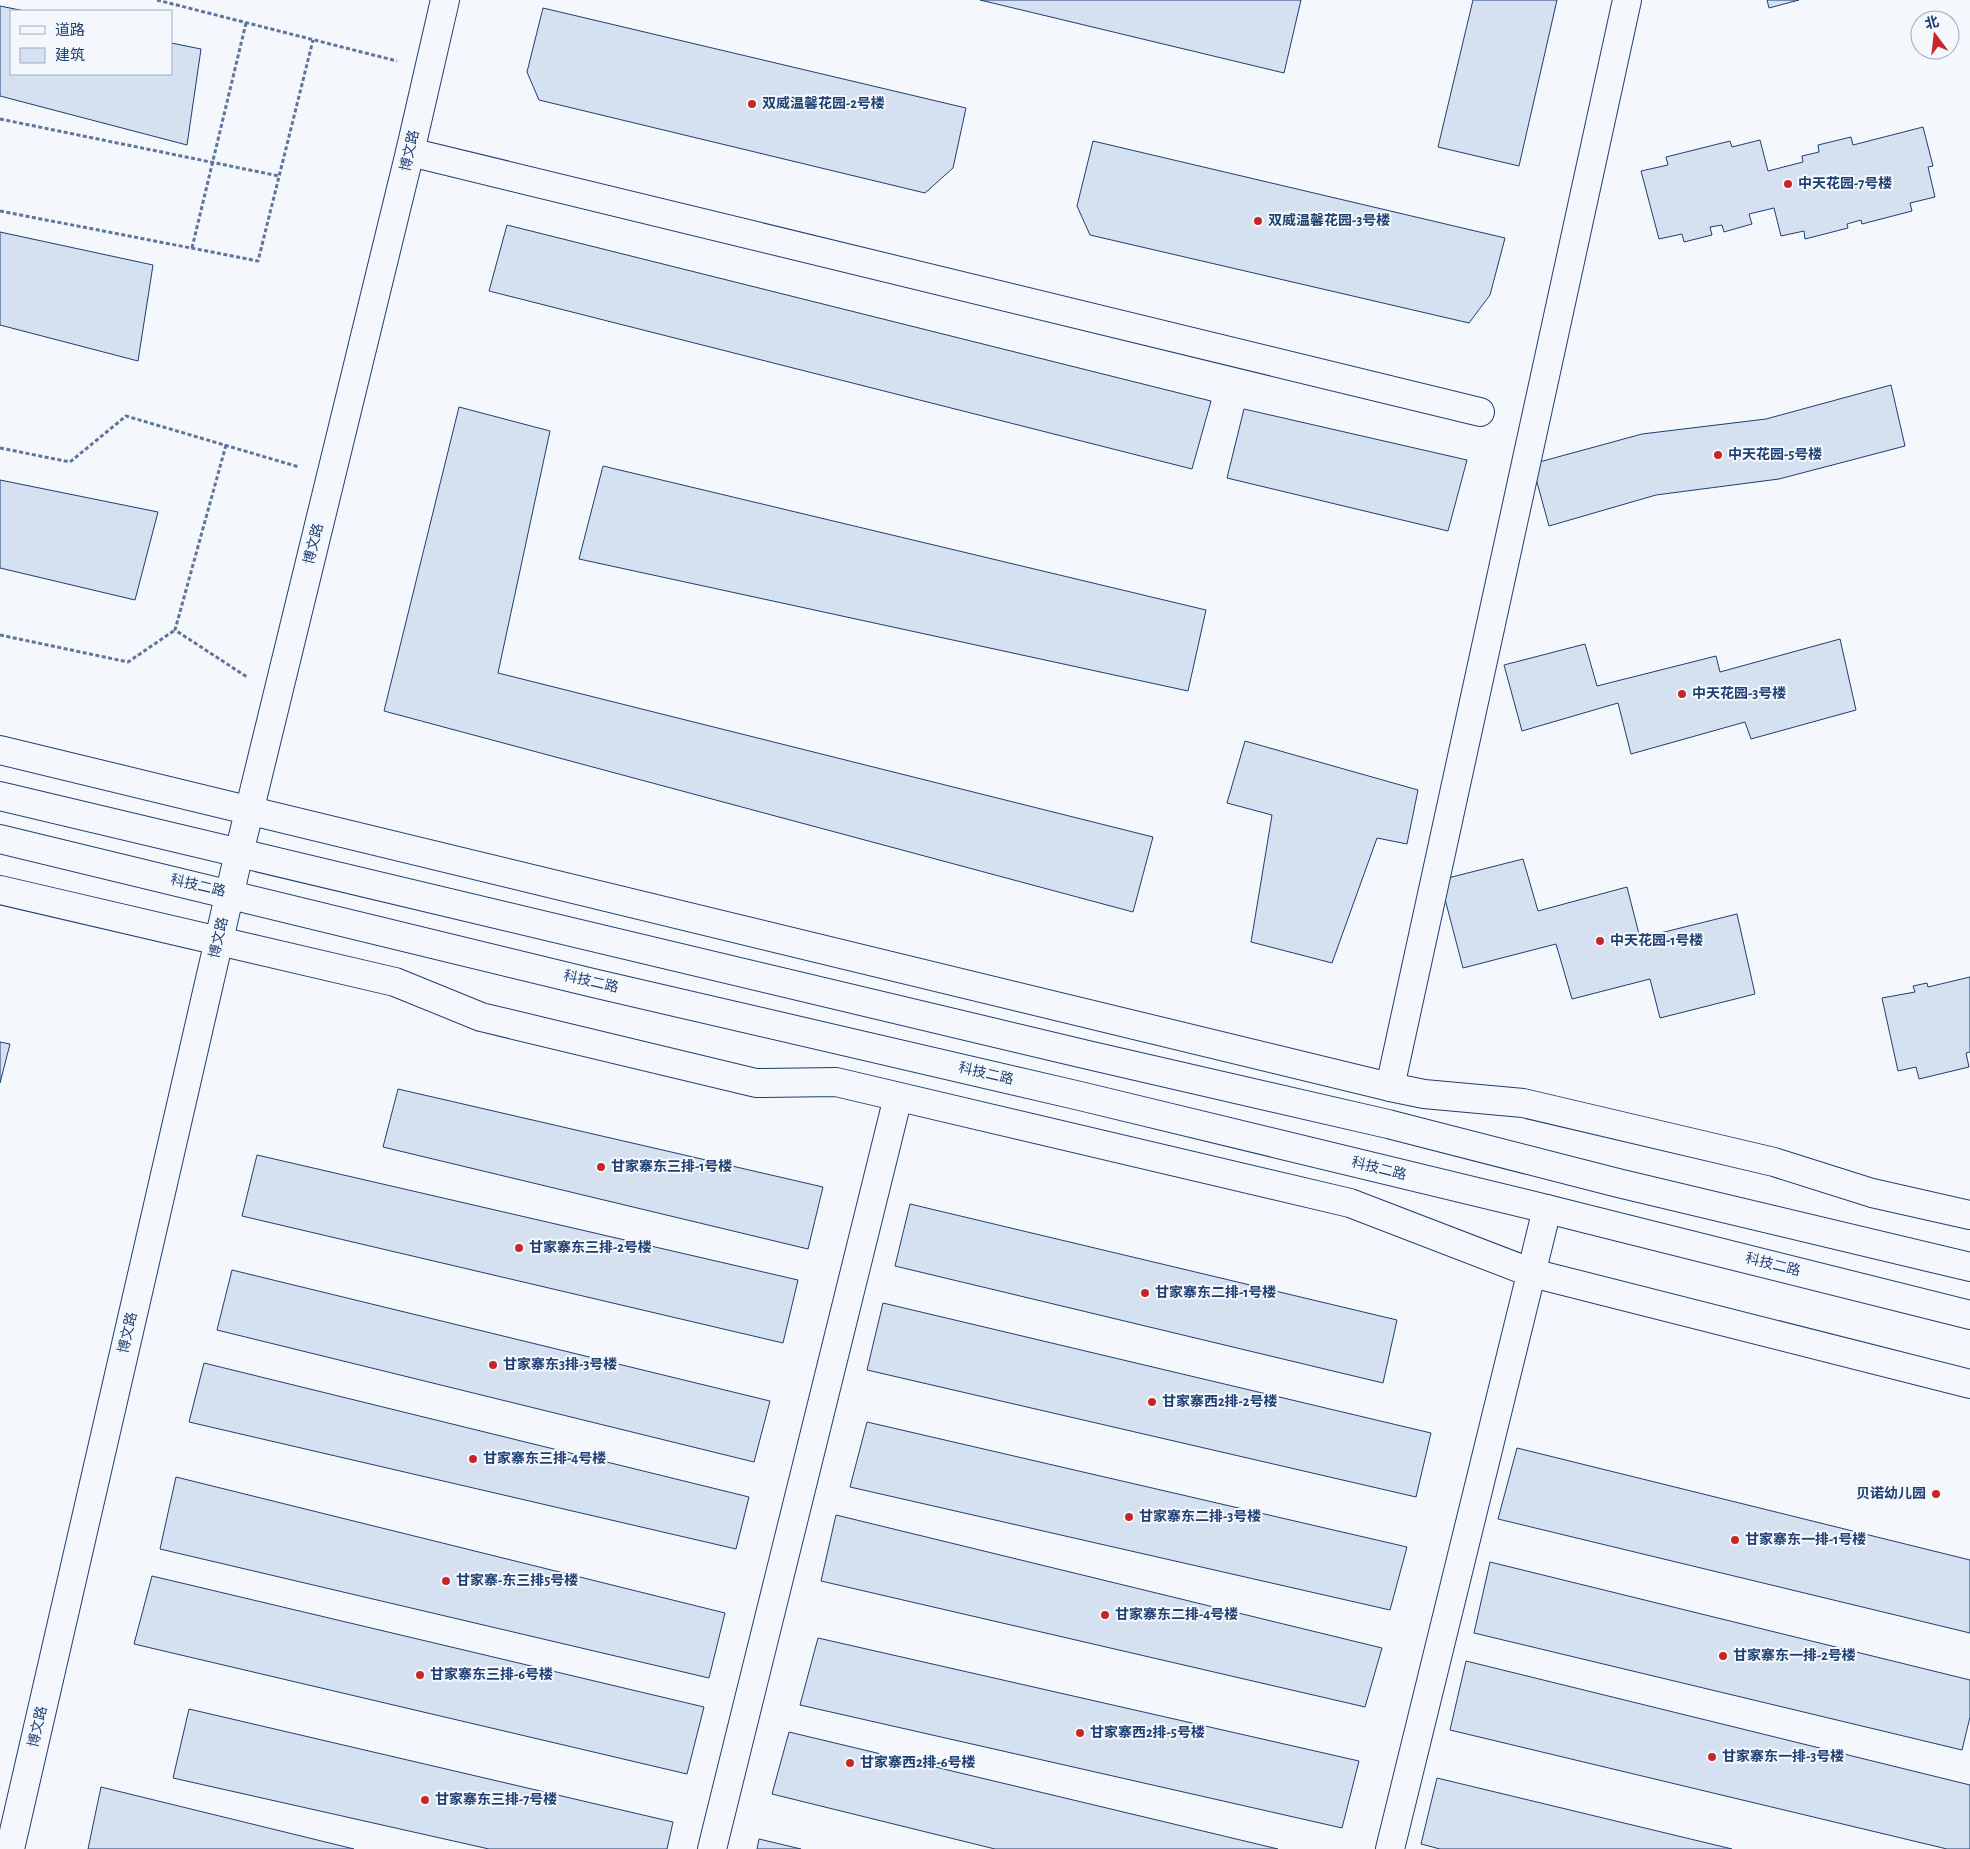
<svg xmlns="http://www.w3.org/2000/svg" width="1970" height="1849" font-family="'Alegreya Sans','Noto Sans SC',sans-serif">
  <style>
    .building { fill: #d5e0f0; stroke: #1d3f73 }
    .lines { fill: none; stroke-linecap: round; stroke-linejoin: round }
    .minor-casing { stroke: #1d3f73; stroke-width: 30 }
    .tertiary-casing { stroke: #1d3f73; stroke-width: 30 }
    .secondary-casing { stroke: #1d3f73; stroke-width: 30 }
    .path { stroke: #5e769c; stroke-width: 3; stroke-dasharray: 4 2.5; stroke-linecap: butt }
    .minor { stroke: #f4f7fb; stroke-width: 28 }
    .tertiary { stroke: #f4f7fb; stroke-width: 28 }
    .secondary { stroke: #f4f7fb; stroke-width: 28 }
    .poi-dot { fill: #c62828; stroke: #f4f7fb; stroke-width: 2 }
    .labels { text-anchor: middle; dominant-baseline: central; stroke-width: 4; stroke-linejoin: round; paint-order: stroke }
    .poi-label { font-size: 14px; font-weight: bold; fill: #1d3f73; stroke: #f4f7fb; text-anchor: start }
    .street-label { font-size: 14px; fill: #1d3f73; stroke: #f4f7fb }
  </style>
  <rect width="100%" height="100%" fill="#f4f7fb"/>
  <g class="building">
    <path d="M980 0H1301L1284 73Z"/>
    <path d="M1473 0H1557L1519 166 1438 147Z"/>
    <path d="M1767 0H1799L1769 8Z"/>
    <path d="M0 6 25 11H11V74H171V43L201 49 187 145 0 96Z"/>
    <path d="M543 8 966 108 953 168 925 193 539 100 527 72Z"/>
    <path d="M1923 127 1933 166 1928 167 1935 197 1910 203 1912 211 1862 224 1861 220 1847 224 1848 228 1805 239 1804 231 1781 236 1774 208 1749 214 1752 224 1724 232 1722 225 1710 227 1712 235 1684 242 1682 234 1659 239 1641 171 1668 165 1666 157 1730 141 1732 147 1760 140 1768 171 1803 162 1802 156 1819 152 1818 145 1851 137 1853 145Z"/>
    <path d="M1093 141 1505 238 1490 295 1469 323 1090 235 1077 206Z"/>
    <path d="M507 225 1211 401 1192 469 489 291Z"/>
    <path d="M0 232 153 265 138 361 0 325Z"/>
    <path d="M1891 385 1905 446 1779 479 1656 495 1549 526 1532 464 1642 434 1766 419Z"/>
    <path d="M459 407 550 431 498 673 1153 837 1133 912 384 711Z"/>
    <path d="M1244 409 1467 460 1448 531 1227 478Z"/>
    <path d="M603 466 1206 610 1188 691 579 559Z"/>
    <path d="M0 480 158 512 135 600 0 568Z"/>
    <path d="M1840 639 1856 710 1751 739 1745 722 1631 754 1618 703 1522 731 1504 665 1585 644 1597 686 1716 656 1720 672Z"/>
    <path d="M1245 741 1418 790 1407 844 1377 838 1332 963 1251 942 1272 815 1227 803Z"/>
    <path d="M1523 859 1538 911 1627 887 1640 938 1737 914 1755 994 1660 1018 1650 979 1572 999 1556 944 1463 968 1440 880Z"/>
    <path d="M1970 977V1052L1966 1053 1969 1067 1919 1079 1916 1067 1898 1071 1882 998 1915 992 1913 986 1927 983 1928 987Z"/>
    <path d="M0 1042 10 1044 0 1083Z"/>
    <path d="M398 1089 823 1187 808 1249 383 1147Z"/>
    <path d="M257 1155 798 1280 783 1343 242 1216Z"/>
    <path d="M910 1204 1397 1320 1383 1383 895 1266Z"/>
    <path d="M232 1270 770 1401 754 1462 217 1330Z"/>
    <path d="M883 1303 1431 1433 1416 1497 867 1370Z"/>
    <path d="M204 1363 749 1497 736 1549 189 1422Z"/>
    <path d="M867 1422 1407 1547 1390 1610 850 1487Z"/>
    <path d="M1517 1448 1970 1560V1633L1498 1519Z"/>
    <path d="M176 1477 725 1613 709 1678 160 1549Z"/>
    <path d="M836 1515 1382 1648 1365 1707 821 1581Z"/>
    <path d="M1490 1562 1970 1680V1717L1962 1750 1474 1633Z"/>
    <path d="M152 1576 704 1707 687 1774 134 1644Z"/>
    <path d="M818 1638 1359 1761 1342 1828 800 1705Z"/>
    <path d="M1466 1661 1970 1785V1849H1947L1450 1730Z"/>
    <path d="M189 1709 673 1822 667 1849H489L173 1778Z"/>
    <path d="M789 1732 1278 1849H995L772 1794Z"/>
    <path d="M1437 1778 1732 1849H1440L1421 1844Z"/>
    <path d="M101 1787 354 1849H88Z"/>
    <path d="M759 1839 801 1849H757Z"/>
  </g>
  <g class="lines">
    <defs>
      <g id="minor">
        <path d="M410 152 1480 412"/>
        <path d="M1390 1087 1627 0"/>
        <path d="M712 1849 898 1097"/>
        <path d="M1390 1849 1547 1209"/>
      </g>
      <g id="tertiary">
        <path d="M0 750 1390 1087 1424 1094 1523 1103 1774 1162 1872 1193 1970 1215"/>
        <path d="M0 890 395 982 481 1017 756 1083 836 1082 1350 1203 1532 1273 1970 1384"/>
        <path d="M10 1849 239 853 410 152 445 0"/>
      </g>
      <g id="secondary">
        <path d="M0 796 1088 1055 1388 1124 1618 1183 1970 1267"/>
        <path d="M0 839 593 983 1080 1096 1547 1209 1970 1315"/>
      </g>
    </defs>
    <use href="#minor" class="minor-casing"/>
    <use href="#tertiary" class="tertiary-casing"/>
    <use href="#secondary" class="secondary-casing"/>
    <g class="path">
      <path d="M157 0 397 61"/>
      <path d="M0 119 279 176"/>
      <path d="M0 211 258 261 313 40"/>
      <path d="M192 248 246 23"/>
      <path d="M226 445 175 630 247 677"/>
      <path d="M0 448 70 462 126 416 299 467"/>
      <path d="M0 635 128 662 175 630"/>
    </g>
    <use href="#minor" class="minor"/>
    <use href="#tertiary" class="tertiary"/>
    <use href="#secondary" class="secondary"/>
  </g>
  <g class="poi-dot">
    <circle cx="752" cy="104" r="5"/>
    <circle cx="1788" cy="184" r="5"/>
    <circle cx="1258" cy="221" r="5"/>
    <circle cx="1718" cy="455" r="5"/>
    <circle cx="1682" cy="694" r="5"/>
    <circle cx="1600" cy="941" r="5"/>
    <circle cx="601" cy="1167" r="5"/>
    <circle cx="519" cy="1248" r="5"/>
    <circle cx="1145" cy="1293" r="5"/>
    <circle cx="493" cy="1365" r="5"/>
    <circle cx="1152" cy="1402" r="5"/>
    <circle cx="473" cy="1459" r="5"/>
    <circle cx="1936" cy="1494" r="5"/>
    <circle cx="1129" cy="1517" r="5"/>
    <circle cx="1735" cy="1540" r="5"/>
    <circle cx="446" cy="1581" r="5"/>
    <circle cx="1105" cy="1615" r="5"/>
    <circle cx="1723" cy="1656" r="5"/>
    <circle cx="420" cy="1675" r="5"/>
    <circle cx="1080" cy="1733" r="5"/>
    <circle cx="1712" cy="1757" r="5"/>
    <circle cx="850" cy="1763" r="5"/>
    <circle cx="425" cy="1800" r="5"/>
  </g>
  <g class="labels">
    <g class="poi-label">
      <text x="762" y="104">双威温馨花园-2号楼</text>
      <text x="1798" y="184">中天花园-7号楼</text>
      <text x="1268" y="221">双威温馨花园-3号楼</text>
      <text x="1728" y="455">中天花园-5号楼</text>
      <text x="1692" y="694">中天花园-3号楼</text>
      <text x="1610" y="941">中天花园-1号楼</text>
      <text x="611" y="1167">甘家寨东三排-1号楼</text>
      <text x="529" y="1248">甘家寨东三排-2号楼</text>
      <text x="1155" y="1293">甘家寨东二排-1号楼</text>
      <text x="503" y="1365">甘家寨东3排-3号楼</text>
      <text x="1162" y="1402">甘家寨西2排-2号楼</text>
      <text x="483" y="1459">甘家寨东三排-4号楼</text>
      <text x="1926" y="1494" text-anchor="end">贝诺幼儿园</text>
      <text x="1139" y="1517">甘家寨东二排-3号楼</text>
      <text x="1745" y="1540">甘家寨东一排-1号楼</text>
      <text x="456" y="1581">甘家寨-东三排5号楼</text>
      <text x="1115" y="1615">甘家寨东二排-4号楼</text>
      <text x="1733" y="1656">甘家寨东一排-2号楼</text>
      <text x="430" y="1675">甘家寨东三排-6号楼</text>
      <text x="1090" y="1733">甘家寨西2排-5号楼</text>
      <text x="1722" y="1757">甘家寨东一排-3号楼</text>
      <text x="860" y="1763">甘家寨西2排-6号楼</text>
      <text x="435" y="1800">甘家寨东三排-7号楼</text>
    </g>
    <g class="street-label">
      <text transform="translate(410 151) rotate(-77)">博文路</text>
      <text transform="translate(314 544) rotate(-76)">博文路</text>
      <text transform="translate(198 886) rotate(13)">科技二路</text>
      <text transform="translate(219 938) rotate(-77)">博文路</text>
      <text transform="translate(591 982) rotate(13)">科技二路</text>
      <text transform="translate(986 1074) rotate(13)">科技二路</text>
      <text transform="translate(1379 1169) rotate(14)">科技二路</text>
      <text transform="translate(1773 1265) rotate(14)">科技二路</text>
      <text transform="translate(128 1333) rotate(-77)">博文路</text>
      <text transform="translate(38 1727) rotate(-77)">博文路</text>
    </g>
  </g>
  <rect x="10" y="10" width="162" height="65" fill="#f4f7fb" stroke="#9eadc5"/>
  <rect x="20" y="26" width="25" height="8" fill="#f4f7fb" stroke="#9eadc5"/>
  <text x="55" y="35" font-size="15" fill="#1d3f73">道路</text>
  <rect x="20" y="48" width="25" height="15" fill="#d5e0f0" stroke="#9eadc5"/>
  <text x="55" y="60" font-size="15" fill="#1d3f73">建筑</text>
  <g transform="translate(1935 35) rotate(345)"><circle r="24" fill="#f4f7fb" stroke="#9eadc5"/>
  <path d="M0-4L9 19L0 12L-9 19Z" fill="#c62828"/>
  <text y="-8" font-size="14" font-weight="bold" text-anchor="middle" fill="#1d3f73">北</text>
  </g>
</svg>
